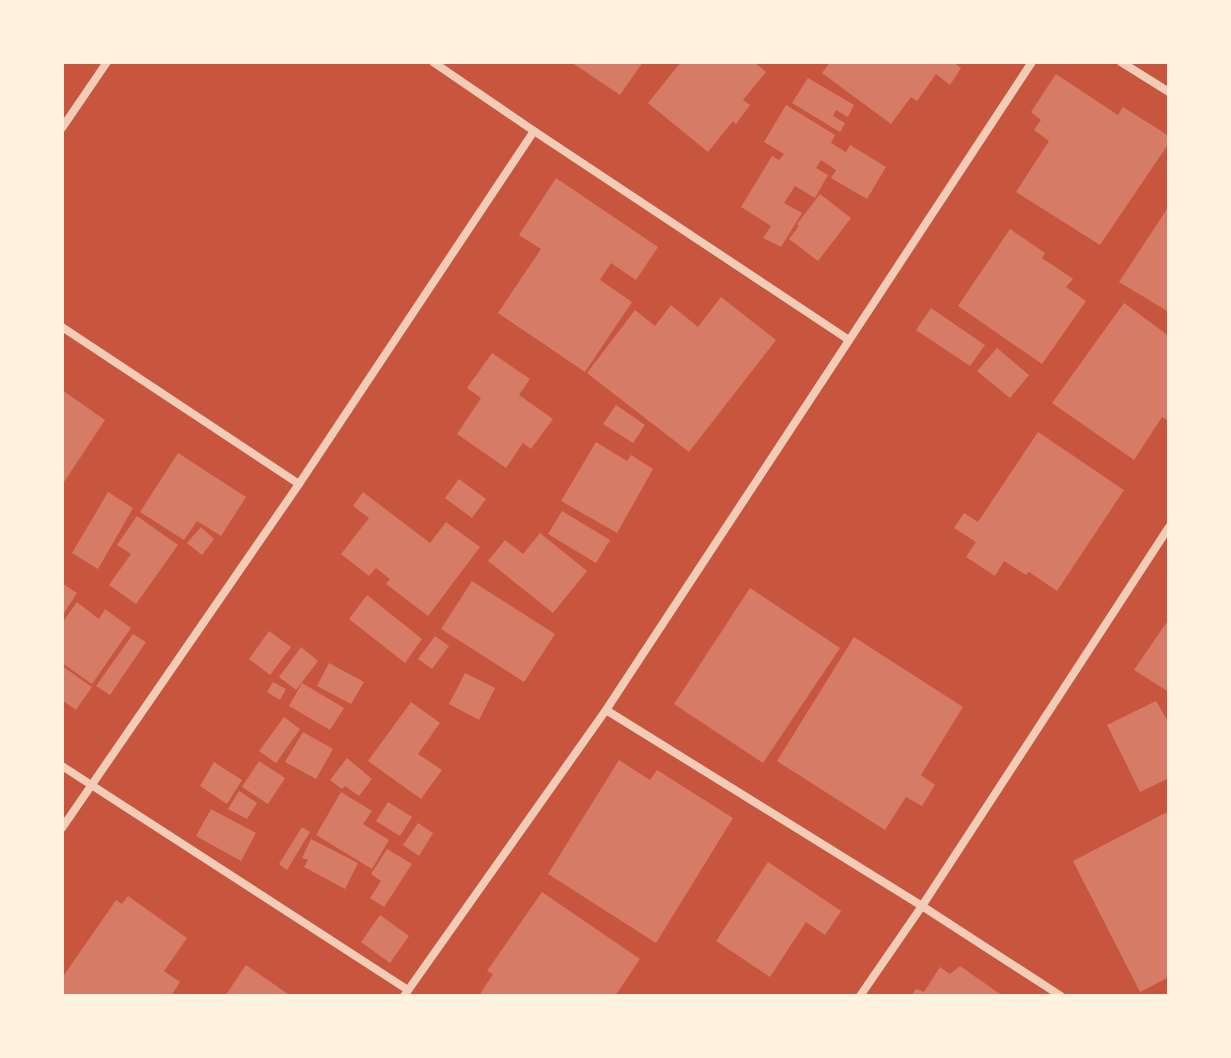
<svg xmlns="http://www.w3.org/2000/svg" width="1231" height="1058" font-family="Signika,sans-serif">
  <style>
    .building { fill: #d67c66 }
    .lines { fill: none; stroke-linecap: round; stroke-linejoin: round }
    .minor { stroke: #f1ccb7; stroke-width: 8 }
  </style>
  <rect width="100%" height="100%" fill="#c8553d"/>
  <g class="building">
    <path d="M571 62H643L620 95Z"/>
    <path d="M681 62H754L766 72 743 100 750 105 736 124 733 121 708 152 648 103Z"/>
    <path d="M830 62H953L961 68 950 85 936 74 917 101 911 97 891 124 822 73Z"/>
    <path d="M1056 74 1118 115 1123 107 1169 136V143L1100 245 1016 192 1049 141 1034 130 1041 120 1031 112Z"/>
    <path d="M808 78 854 105 848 117 836 110 833 116 845 123 840 132 792 103Z"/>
    <path d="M786 105 835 135 831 143 846 152 850 145 886 167 867 199 831 178 836 170 821 160 816 168 828 175 815 198 795 186 784 203 802 213 781 247 763 238 771 226 741 207 772 156 779 160 784 154 764 142Z"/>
    <path d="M556 178 658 247 636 280 611 263 600 280 632 302 585 372 498 313 541 249 519 235Z"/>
    <path d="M820 194 851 218 818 261 789 239 799 226 797 224Z"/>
    <path d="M1169 206V312L1119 282Z"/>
    <path d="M1010 229 1045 253 1042 258 1073 279 1066 287 1086 301 1042 364 958 306Z"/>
    <path d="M721 297 776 340 689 452 587 373 635 310 655 326 671 305 698 327Z"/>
    <path d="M1124 303 1169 336V421L1162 417 1134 460 1052 403Z"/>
    <path d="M931 308 985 345 970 366 916 330Z"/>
    <path d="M997 348 1029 375 1010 398 977 371Z"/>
    <path d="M492 353 530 379 519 395 553 419 531 449 523 443 506 468 457 434 481 398 467 388Z"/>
    <path d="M62 390 105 420 62 485Z"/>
    <path d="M616 405 645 425 633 443 603 424Z"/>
    <path d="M1038 432 1124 490 1057 591 1029 572 1026 575 1004 561 995 576 966 557 976 542 954 528 964 513 978 522Z"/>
    <path d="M596 442 627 461 631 455 653 469 617 533 561 501Z"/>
    <path d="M178 453 246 497 221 536 197 521 184 540 140 512Z"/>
    <path d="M459 479 486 499 472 518 445 498Z"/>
    <path d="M108 492 133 508 98 569 72 553Z"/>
    <path d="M363 492 430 543 446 522 480 547 428 616 386 584 390 579 376 568 369 576 341 554 369 518 353 506Z"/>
    <path d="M562 511 610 540 596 563 548 534Z"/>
    <path d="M137 516 178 545 136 604 109 585 131 554 117 545Z"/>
    <path d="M201 527 214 539 202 555 187 543Z"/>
    <path d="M540 533 587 571 553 613 488 561 505 540 523 554Z"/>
    <path d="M472 581 555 634 524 682 441 629Z"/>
    <path d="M62 583 77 593 62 616Z"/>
    <path d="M750 588 840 648 763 763 674 704Z"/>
    <path d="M367 595 422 639 405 663 349 619Z"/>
    <path d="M77 602 99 619 105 609 131 628 92 684 62 663V623Z"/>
    <path d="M1169 619V692L1134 670Z"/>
    <path d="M269 631 291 647 270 675 249 659Z"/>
    <path d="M133 634 146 642 110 695 96 686Z"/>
    <path d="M435 636 449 646 432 669 418 659Z"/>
    <path d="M854 637 963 707 921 775 935 785 922 806 906 797 885 830 777 761Z"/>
    <path d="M301 647 318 661 296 690 279 677Z"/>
    <path d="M329 663 364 682 351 704 317 686Z"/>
    <path d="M62 666 92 687 76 710 62 700Z"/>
    <path d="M465 673 495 688 479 720 449 704Z"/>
    <path d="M273 682 286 689 280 700 267 692Z"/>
    <path d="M302 683 344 708 330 730 289 706Z"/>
    <path d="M1156 701 1169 723V778L1140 792 1107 725Z"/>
    <path d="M411 702 440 723 418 754 442 770 421 799 368 761Z"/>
    <path d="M284 717 300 729 276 763 259 751Z"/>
    <path d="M303 732 333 749 316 779 285 762Z"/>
    <path d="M347 758 372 779 359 796 345 786 342 789 330 780Z"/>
    <path d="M619 760 650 780 657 770 733 818 656 943 548 874Z"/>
    <path d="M259 761 285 778 268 804 242 787Z"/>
    <path d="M214 762 242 780 227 804 200 786Z"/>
    <path d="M239 791 257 803 247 819 228 809Z"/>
    <path d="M341 792 372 811 363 824 389 840 372 869 316 835Z"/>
    <path d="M388 802 412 817 400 836 376 821Z"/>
    <path d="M211 809 256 833 241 861 196 836Z"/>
    <path d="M1169 811V977L1140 992 1073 861Z"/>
    <path d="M418 823 433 833 419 856 403 845Z"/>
    <path d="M302 827 310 832 287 870 279 864Z"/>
    <path d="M311 839 358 863 345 889 304 867 308 860 302 858Z"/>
    <path d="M387 849 412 864 384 907 370 898 381 881 371 874Z"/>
    <path d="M768 862 841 911 825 935 806 922 770 977 716 941Z"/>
    <path d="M542 892 640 959 615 996H479L493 974 487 971Z"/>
    <path d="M128 896 187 938 164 971 180 982 171 996H62V978L116 900 122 904Z"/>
    <path d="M380 915 409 936 390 963 361 942Z"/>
    <path d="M246 965 291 996H225Z"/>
    <path d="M960 966 1003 996H911L916 989 924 992 940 967 950 974Z"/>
  </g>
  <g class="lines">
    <g class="minor">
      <path d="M433 62 534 131"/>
      <path d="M1121 62 1169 92"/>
      <path d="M62 128 107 62"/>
      <path d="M62 327 299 484"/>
      <path d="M606 710 922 906 1061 996"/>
      <path d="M62 766 408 990"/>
      <path d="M62 828 299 484 534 131 849 340"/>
      <path d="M404 996 606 710 1032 62"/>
      <path d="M860 996 922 906 1169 527"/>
    </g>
  </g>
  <rect width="1231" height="1058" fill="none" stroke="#fff3e0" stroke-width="128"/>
</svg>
